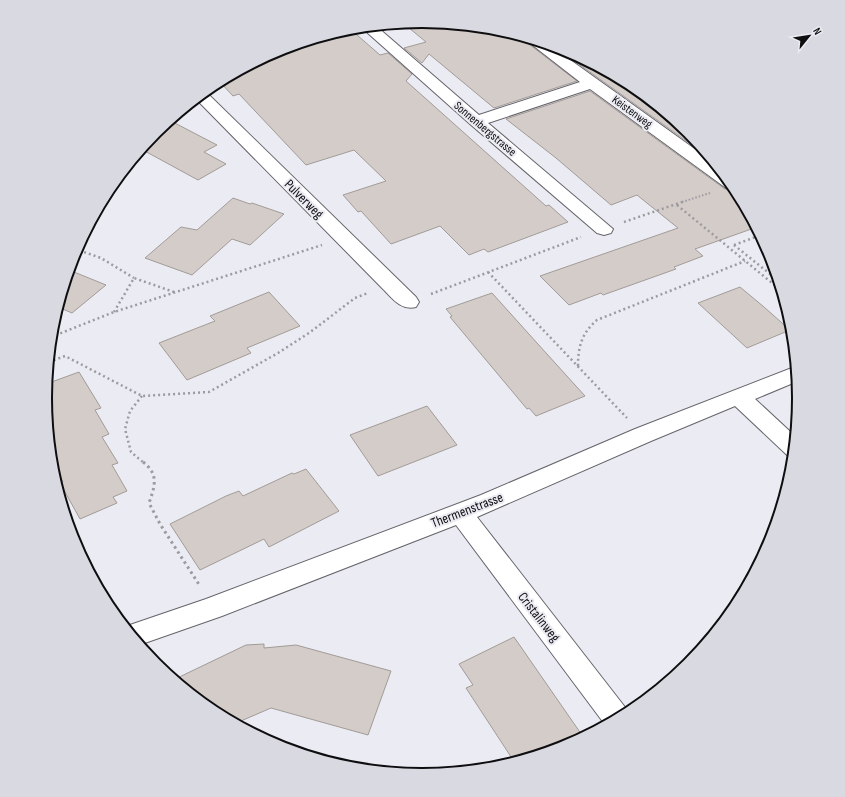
<svg xmlns="http://www.w3.org/2000/svg" width="845" height="797" font-family="'Sofia Sans Condensed',sans-serif">
  <style>
    .building { fill: #d4ccc8; stroke: #a29b97 }
    .lines { fill: none; stroke-linecap: round; stroke-linejoin: round }
    .street-casing { stroke: #65646b; stroke-width: 2 }
    .path-far2 { stroke: #9b9ba1; stroke-width: 2; stroke-dasharray: 1.5 2; stroke-linecap: butt }
    .path-far1 { stroke: #9b9ba1; stroke-width: 2.5; stroke-dasharray: 2 3; stroke-linecap: butt }
    .path { stroke: #9b9ba1; stroke-width: 3; stroke-dasharray: 2.5 3.5; stroke-linecap: butt }
    .street { fill: #fff; fill-rule: evenodd }
    .labels { text-anchor: middle; dominant-baseline: central; stroke-width: 4; stroke-linejoin: round; paint-order: stroke }
    .far-street-label { font-size: 12px; fill: #0e0e10; stroke: #ebebf3 }
    .street-label { font-size: 14px; fill: #0e0e10; stroke: #ebebf3 }
    .rim { fill: none; stroke: #0e0e10; stroke-width: 2 }
  </style>
  <rect width="100%" height="100%" fill="#ebebf3"/>
  <g class="building">
    <path d="M423 21 496 28 526 37 525 41 577 81 494 108 429 54 422 63 404 48 426 42 403 23Z"/>
    <path d="M349 28 380 55 388 53 412 74 406 81 546 206 549 205 568 222 488 252 484 249 469 255 440 226 391 244 361 211 358 212 343 195 386 181 354 150 306 165 239 94 233 96 219 81 278 50Z"/>
    <path d="M552 45 567 50 632 85 690 132 713 160Z"/>
    <path d="M590 91 725 189H737L757 227 695 249 703 256 674 267 676 269 603 295 601 293 569 305 540 276 678 228 637 195 611 205 556 158 506 119Z"/>
    <path d="M169 120 217 145 204 152 226 164 198 180 141 149 156 131Z"/>
    <path d="M233 198 250 204 252 203 284 214 250 245 232 239 192 275 145 258 181 227 197 230Z"/>
    <path d="M69 270 106 285 72 313 58 307Z"/>
    <path d="M740 287 764 307 790 330 747 348 698 303Z"/>
    <path d="M269 292 300 326 247 348 251 353 187 380 159 343 215 321 210 316Z"/>
    <path d="M492 293 537 343 585 396 536 416 529 408 527 409 450 317 452 316 446 309Z"/>
    <path d="M79 372 101 408 95 410 109 434 102 437 118 463 112 465 127 491 113 497 117 503 80 519 60 483 63 482 51 460 45 398 46 384Z"/>
    <path d="M427 406 457 445 378 476 350 435Z"/>
    <path d="M306 469 339 511 269 547 264 539 200 570 170 524 226 496 239 491 243 496 292 473 294 474Z"/>
    <path d="M514 637 584 738 567 747 515 763 466 688 473 685 459 664Z"/>
    <path d="M264 644V648L296 645 391 671 368 735 271 708 234 724 213 712 173 680 246 645Z"/>
  </g>
  <g class="lines">
    <defs>
      <g id="street">
        <path d="M376 26 479 115 580 82 526 40 527 38 548 44 717 165 736 188H726L590 89 488 123 613 229 611 233 604 235 597 233 470 124 361 27Z"/>
        <path d="M205 91 416 297 419 302 416 307C401 311 392 298 382 288L196 99Z"/>
        <path d="M797 366 798 381 755 399 796 437 794 457 787 455 735 406 651 441 477 517 628 711 629 714 606 726 456 525 222 616 139 645 124 627 206 599 481 495 635 429Z"/>
      </g>
    </defs>
    <use href="#street" class="street-casing"/>
    <path class="path-far2" d="M682 202 710 193"/>
    <g class="path-far1">
      <path d="M677 205 783 292"/>
      <path d="M624 222 685 201"/>
      <path d="M78 245 81 251 101 258 134 278"/>
      <path d="M734 245 780 282"/>
      <path d="M734 245 761 235"/>
      <path d="M488 272 627 418"/>
      <path d="M431 294 581 237"/>
      <path d="M114 312 134 278 177 293"/>
      <path d="M51 337 114 312 322 245"/>
      <path d="M49 362 65 356 142 396 209 392 278 353 309 333 355 298 368 293"/>
      <path d="M578 366C578 346 582 333 597 320L745 261"/>
      <path d="M142 396 130 411 125 429 131 452 144 463"/>
    </g>
    <path class="path" d="M143 462C159 474 155 486 149 503L160 524 200 586"/>
    <use href="#street" class="street"/>
  </g>
  <g class="labels">
    <g class="far-street-label">
      <text transform="translate(632 112) rotate(36)">Keistenweg</text>
      <text transform="translate(485 129) rotate(40)">Sonnenbergstrasse</text>
    </g>
    <g class="street-label">
      <text transform="translate(304 199) rotate(45)">Pulverweg</text>
      <text transform="translate(467 510) rotate(-21)">Thermenstrasse</text>
      <text transform="translate(539 617) rotate(52)">Cristalinweg</text>
    </g>
  </g>
  <path d="M0 0H845V797H0ZM52 398a370 370 0 1 1 740 0a370 370 0 1 1-740 0Z" fill="#d9d9e1" fill-rule="evenodd"/>
  <path class="rim" d="M52 398a370 370 0 1 1 740 0a370 370 0 1 1-740 0Z"/>
  <g transform="translate(809 36) rotate(60)" stroke="#ebebf3" stroke-width="3" paint-order="stroke">
  <path d="M0-3L7 15L0 10L-7 15Z" fill="#0e0e10"/>
  <text y="-6" font-size="11" font-weight="bold" text-anchor="middle" fill="#0e0e10">N</text>
  </g>
</svg>
